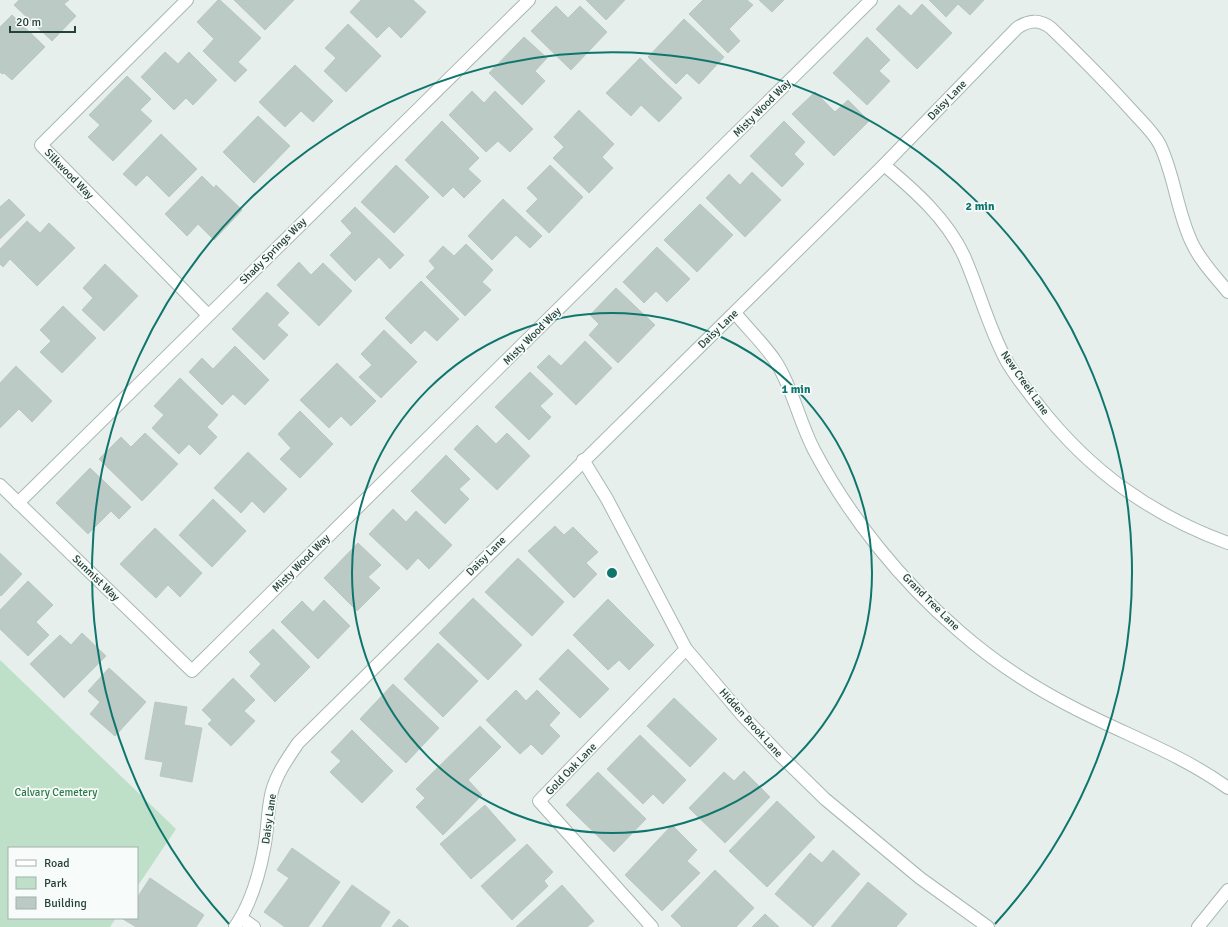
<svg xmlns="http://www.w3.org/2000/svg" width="1228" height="927" font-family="Signika,sans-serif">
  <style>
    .green { fill: #bfe0c8 }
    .building { fill: #bbcac4; stroke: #b8c9c2 }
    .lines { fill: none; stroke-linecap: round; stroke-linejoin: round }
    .minor-casing { stroke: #a8b8b2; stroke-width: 14 }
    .minor { stroke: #fff; stroke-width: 12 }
    .ring { fill: none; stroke: #0f766e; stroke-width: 2 }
    .labels { text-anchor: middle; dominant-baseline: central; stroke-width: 3.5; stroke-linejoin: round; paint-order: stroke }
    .street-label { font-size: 11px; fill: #24423a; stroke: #f7fbf9 }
    .park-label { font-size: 11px; fill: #2d7a4b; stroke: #f7fbf9 }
    .centre { fill: #0f766e; stroke: #f7fbf9; stroke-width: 2 }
    .ring-label { font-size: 12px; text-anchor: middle; font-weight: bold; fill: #0f766e; stroke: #f7fbf9; stroke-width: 3.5; stroke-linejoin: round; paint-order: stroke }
  </style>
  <rect width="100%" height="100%" fill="#e6efeb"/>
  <path class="green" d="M0 660 176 829 137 887V848H9V918H116L110 927H0Z"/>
  <g class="building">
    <path d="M19 0H69L64 4 76 16 52 41 14 5Z"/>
    <path d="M218 0H220L261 38 238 62 247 70 235 82 203 51 214 39 197 22Z"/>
    <path d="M234 0H294L265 30Z"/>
    <path d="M361 0H413L426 12 401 38 389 26 377 38 350 12Z"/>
    <path d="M586 0H625L606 20Z"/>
    <path d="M703 0H747L753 5 729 29 740 41 728 53 689 14Z"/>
    <path d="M759 0H784L772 12Z"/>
    <path d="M929 0H984L970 15 958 4 946 17Z"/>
    <path d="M922 4 952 33 917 69 876 29 899 5 911 16Z"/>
    <path d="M556 6 568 18 580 6 607 32 571 70 531 31Z"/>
    <path d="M12 15 45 47 12 80 4 73 2 74 0 72V27Z"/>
    <path d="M684 19 724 57 699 84 687 73 676 84 648 57Z"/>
    <path d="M348 24 381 56 346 92 324 71 336 58 325 48Z"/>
    <path d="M524 37 547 58 535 71 545 81 522 105 489 73Z"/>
    <path d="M867 37 890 60 879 71 890 81 867 105 833 73Z"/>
    <path d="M165 52 178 64 189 52 217 80 193 105 186 98 174 110 141 77Z"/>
    <path d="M640 58 682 98 659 122 641 105 631 116 606 93Z"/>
    <path d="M295 65 333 101 313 122 301 111 285 127 259 102Z"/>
    <path d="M127 76 151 99 140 110 152 121 113 161 88 137 100 125 89 115Z"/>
    <path d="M472 91 484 103 495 91 533 129 510 152 498 141 486 152 449 115Z"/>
    <path d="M815 92 835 112 848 100 869 121 834 156 792 114Z"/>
    <path d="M579 110 614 144 602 157 613 168 589 193 553 158 564 147 554 137Z"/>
    <path d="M258 116 290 146 254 183 223 152Z"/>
    <path d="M442 121 479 158 468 169 481 181 464 198 453 187 443 197 405 160Z"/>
    <path d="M784 121 805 142 794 154 804 164 782 187 750 156Z"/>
    <path d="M161 134 197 169 169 197 147 175 136 186 123 174Z"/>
    <path d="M396 165 429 197 394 233 361 202Z"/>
    <path d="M550 165 583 197 549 233 526 211 538 199 527 188Z"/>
    <path d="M752 172 781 200 745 237 706 198 729 174 740 185Z"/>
    <path d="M202 176 214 188 216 185 242 210 214 240 198 224 187 236 165 214Z"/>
    <path d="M9 199 25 215 0 239V207Z"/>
    <path d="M503 199 542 236 530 248 516 235 492 260 468 236Z"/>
    <path d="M700 204 733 235 697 272 664 240Z"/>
    <path d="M355 207 404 255 390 269 379 257 355 281 330 255 352 233 341 221Z"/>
    <path d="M27 221 40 233 49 223 75 248 37 286 10 259 3 267 0 264V249Z"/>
    <path d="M466 244 493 270 482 282 491 290 465 316 426 277 435 268 429 261 443 246 454 256Z"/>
    <path d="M657 247 690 279 667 302 656 291 644 303 623 282Z"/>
    <path d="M299 262 311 275 323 263 352 291 319 326 277 285Z"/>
    <path d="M105 264 138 296 104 331 82 310 93 298 83 288Z"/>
    <path d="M421 281 459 319 437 341 425 330 411 344 385 318Z"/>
    <path d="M616 288 655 325 618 363 589 335 599 324 590 315Z"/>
    <path d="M267 292 289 313 277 325 288 335 264 360 232 329Z"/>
    <path d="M63 306 96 338 62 373 40 352 51 341 40 330Z"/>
    <path d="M384 330 417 362 381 398 359 377 372 365 361 354Z"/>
    <path d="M585 341 612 368 576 405 537 367 549 355 561 366Z"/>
    <path d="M235 346 269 380 245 405 233 394 222 405 189 372 202 358 213 369Z"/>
    <path d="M337 363 376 401 351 426 341 416 329 428 300 400Z"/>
    <path d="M16 366 52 401 32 422 19 409 0 428V383Z"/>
    <path d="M530 372 553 394 540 406 551 417 529 440 495 407Z"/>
    <path d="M180 378 218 415 207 427 217 437 200 455 189 444 179 454 152 428 164 415 154 406Z"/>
    <path d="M300 411 333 444 300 478 280 459 291 448 278 434Z"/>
    <path d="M477 425 496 444 507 433 530 456 497 490 454 449Z"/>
    <path d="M145 433 178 464 142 501 99 459 121 437 131 447Z"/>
    <path d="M248 452 287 489 264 513 252 501 241 513 214 488Z"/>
    <path d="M446 455 470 479 459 489 469 499 445 524 411 491Z"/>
    <path d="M90 468 131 507 119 519 111 511 88 534 56 503Z"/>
    <path d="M213 499 246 531 212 567 179 535Z"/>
    <path d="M393 509 406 522 416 511 452 545 429 569 418 558 407 570 369 534Z"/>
    <path d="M555 526 564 535 573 527 598 552 586 563 597 574 574 598 528 551Z"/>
    <path d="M155 528 202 573 180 597 168 585 156 598 120 564Z"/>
    <path d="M358 543 381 565 368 577 380 588 357 611 324 578Z"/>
    <path d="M0 553 22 574 1 596 0 595Z"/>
    <path d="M518 558 564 602 532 636 485 592Z"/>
    <path d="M28 581 53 605 36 622 49 635 28 656 0 629V610Z"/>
    <path d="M473 598 522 645 488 680 439 633Z"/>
    <path d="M608 599 654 645 629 670 619 660 608 670 573 635Z"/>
    <path d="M324 600 350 626 318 659 281 622 302 601 313 612Z"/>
    <path d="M273 629 310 667 275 702 250 676 261 664 249 652Z"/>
    <path d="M82 633 106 656 64 698 30 664 60 635 71 645Z"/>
    <path d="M438 643 478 681 443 717 404 679Z"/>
    <path d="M568 649 609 689 580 718 539 679Z"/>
    <path d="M109 668 146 702 115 736 90 714 100 702 88 691Z"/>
    <path d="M233 678 255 700 244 711 255 721 231 746 208 724 212 720 202 710Z"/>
    <path d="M393 684 439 728 406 763 360 719Z"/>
    <path d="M516 690 526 701 537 690 560 713 549 725 560 736 542 755 531 744 520 754 486 720Z"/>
    <path d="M674 698 717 739 690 767 647 726Z"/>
    <path d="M155 702 187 707 184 725 202 728 192 782 160 776 163 762 145 759Z"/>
    <path d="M480 726 501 747 468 780 482 795 443 835 416 807 425 798 416 789Z"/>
    <path d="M352 730 393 771 362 803 330 772 341 761 331 752Z"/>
    <path d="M640 735 686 780 663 804 653 794 643 804 607 769Z"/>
    <path d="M744 771 770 797 725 843 689 808 724 772 734 781Z"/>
    <path d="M598 772 646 819 614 852 566 805Z"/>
    <path d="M777 801 815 837 767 887 729 851Z"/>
    <path d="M485 805 516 840 471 879 440 844Z"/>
    <path d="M672 825 697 850 687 861 700 873 662 911 625 875Z"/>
    <path d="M527 844 553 872 544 881 548 886 512 920 481 886Z"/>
    <path d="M292 848 340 882 308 927H285L264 912 289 878 277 870Z"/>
    <path d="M833 850 860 874 813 927 775 894 810 853 822 863Z"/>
    <path d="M715 870 754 908 736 927H682L671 916Z"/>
    <path d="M150 878 204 915 196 927H136L123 919 137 918V898Z"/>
    <path d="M868 882 907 914 896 927H831Z"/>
    <path d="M352 885 390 912 380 927H322Z"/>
    <path d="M562 885 594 921 587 927H516Z"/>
    <path d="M765 914 779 927H752Z"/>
    <path d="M399 919 409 927H392Z"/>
  </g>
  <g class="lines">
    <defs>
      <g id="minor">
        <path d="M187 0 41 145 208 315"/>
        <path d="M884 165C914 190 947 219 964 256 979 290 988 326 1006 360 1015 376 1028 392 1039 406 1090 471 1151 515 1228 543"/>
        <path d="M735 313C748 329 765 345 776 362 793 389 799 421 814 450 850 518 901 581 959 631 994 662 1033 687 1074 708 1126 735 1181 754 1228 788"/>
        <path d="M583 460 607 499 686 649 743 716 782 757 825 799 920 878 988 927"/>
        <path d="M0 485 192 671 871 0"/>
        <path d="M18 503 529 0"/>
        <path d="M241 918 254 927"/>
        <path d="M235 927C250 905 259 876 264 849 268 830 267 810 272 791 277 773 288 758 298 743L884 165 1017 28C1029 20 1039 19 1051 28 1079 55 1107 83 1133 112 1143 123 1154 133 1160 145 1175 177 1177 212 1192 243 1201 262 1215 276 1228 292"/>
        <path d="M652 927 539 801 686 649"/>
        <path d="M1198 927 1228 890"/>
      </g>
    </defs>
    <use href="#minor" class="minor-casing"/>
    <use href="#minor" class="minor"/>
  </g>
  <g class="ring">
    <circle cx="612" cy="573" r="260"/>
    <path d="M229 924A520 520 0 1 1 995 924"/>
  </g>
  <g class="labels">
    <g class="street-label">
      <text transform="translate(947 100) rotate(-46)">Daisy Lane</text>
      <text transform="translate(762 108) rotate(-45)">Misty Wood Way</text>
      <text transform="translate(69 174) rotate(46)">Silkwood Way</text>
      <text transform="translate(273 251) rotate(-45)">Shady Springs Way</text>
      <text transform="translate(718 329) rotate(-44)">Daisy Lane</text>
      <text transform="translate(532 336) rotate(-45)">Misty Wood Way</text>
      <text transform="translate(1025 383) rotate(55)">New Creek Lane</text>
      <text transform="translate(486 556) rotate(-45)">Daisy Lane</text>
      <text transform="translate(301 563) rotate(-45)">Misty Wood Way</text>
      <text transform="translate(96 578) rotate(44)">Sunmist Way</text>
      <text transform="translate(931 602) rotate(45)">Grand Tree Lane</text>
      <text transform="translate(751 723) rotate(48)">Hidden Brook Lane</text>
      <text transform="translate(571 769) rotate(-46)">Gold Oak Lane</text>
      <text transform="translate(269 819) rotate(-82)">Daisy Lane</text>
    </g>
    <g class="park-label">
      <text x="56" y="792">Calvary Cemetery</text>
    </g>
  </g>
  <circle cx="612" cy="573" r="6" class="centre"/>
  <g class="ring-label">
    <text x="980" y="210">2 min</text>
    <text x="796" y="393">1 min</text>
  </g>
  <rect x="8" y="847" width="130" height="72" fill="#f7fbf9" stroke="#a3b1ad"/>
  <rect x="16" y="860" width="20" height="6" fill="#ffffff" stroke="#a3b1ad"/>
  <text x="44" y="867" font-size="12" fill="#24423a">Road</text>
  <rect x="16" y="877" width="20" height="12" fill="#bfe0c8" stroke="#a3b1ad"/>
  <text x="44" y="887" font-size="12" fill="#24423a">Park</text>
  <rect x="16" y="897" width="20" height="12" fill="#bbcac4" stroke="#a3b1ad"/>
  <text x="44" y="907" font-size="12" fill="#24423a">Building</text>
  <path d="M10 26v6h65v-6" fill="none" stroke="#24423a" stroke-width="2"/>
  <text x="16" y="26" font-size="12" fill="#24423a" stroke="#f7fbf9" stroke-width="3" paint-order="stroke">20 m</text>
</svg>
